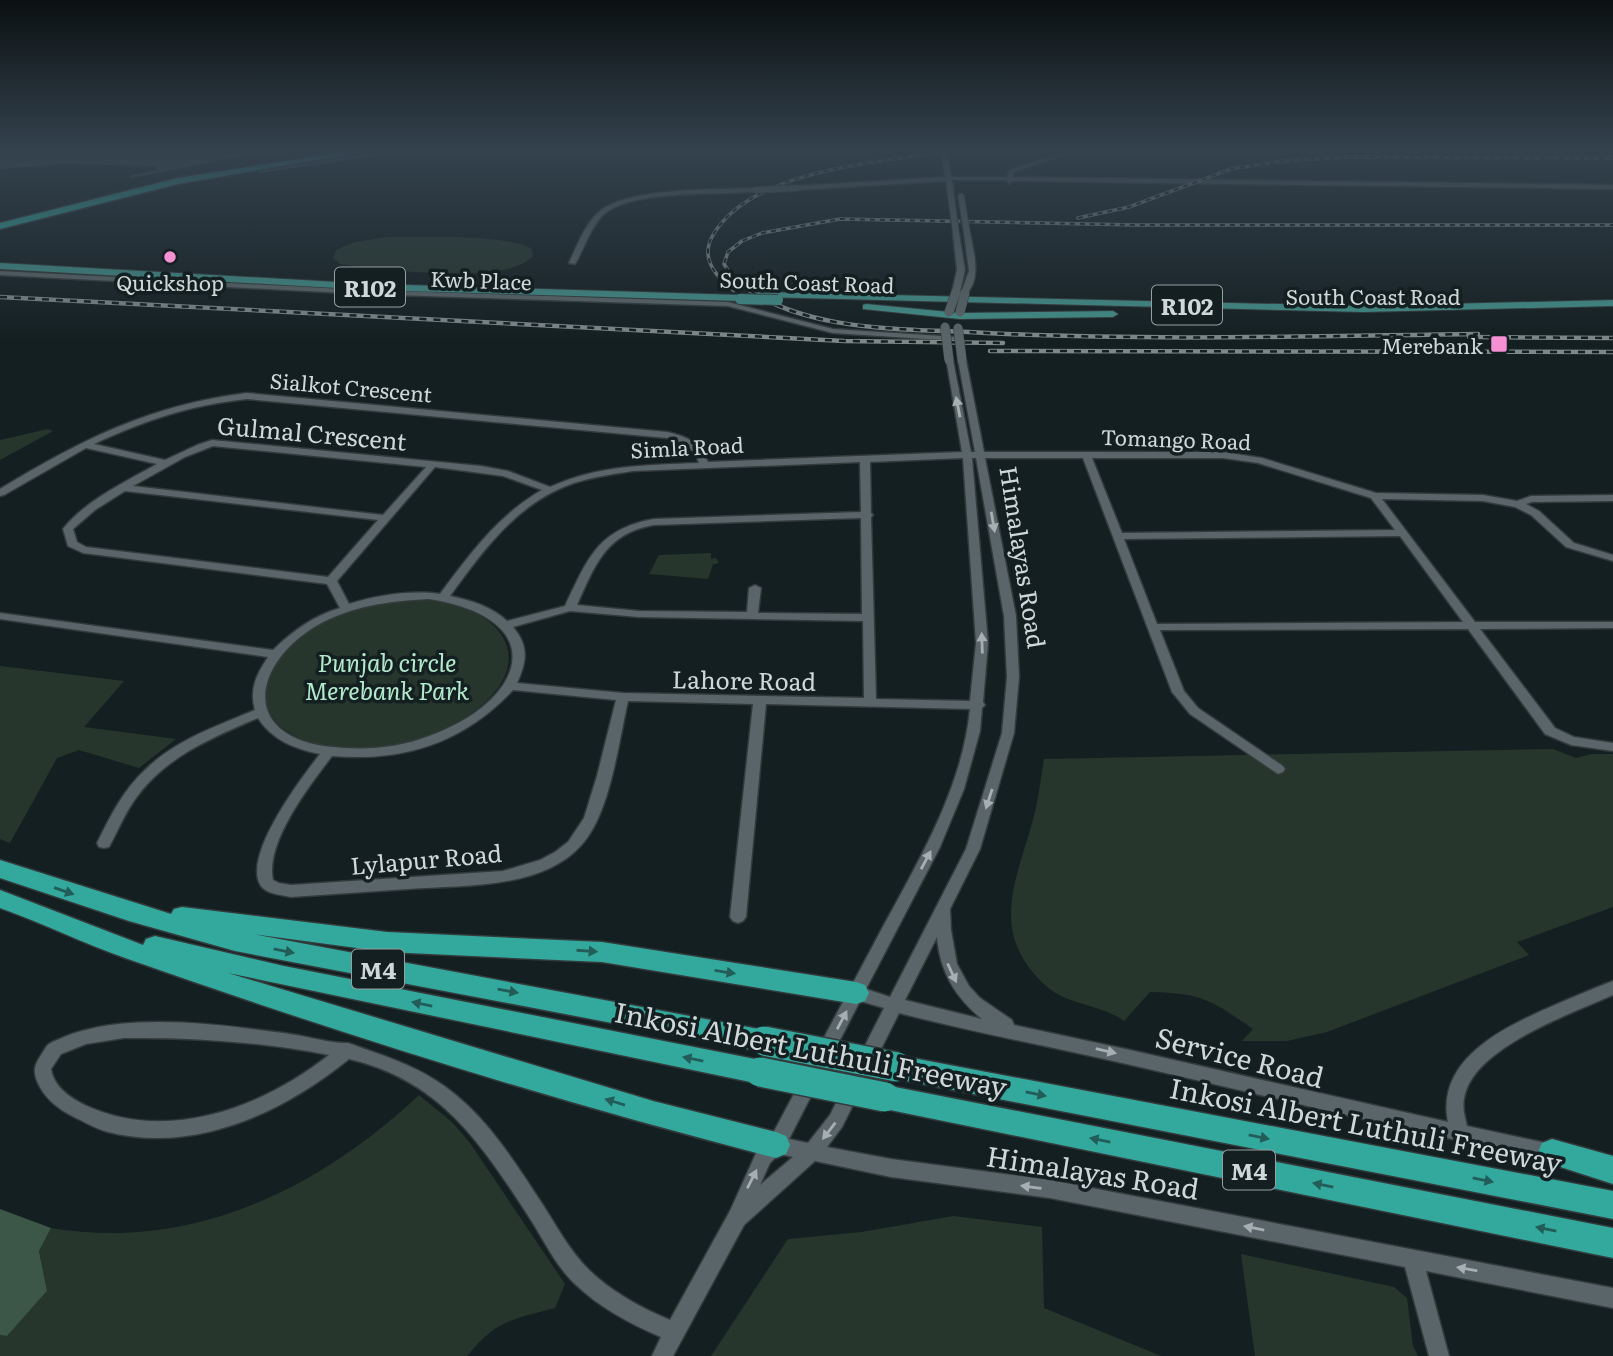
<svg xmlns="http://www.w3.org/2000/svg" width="1613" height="1356" font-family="Literata,serif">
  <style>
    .green { fill: #27362d }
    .forest { fill: #3c5648 }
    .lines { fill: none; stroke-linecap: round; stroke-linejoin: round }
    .river { fill: #48536a; fill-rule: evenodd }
    .minor-casing { stroke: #333a3b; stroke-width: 3 }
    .major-casing { stroke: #333a3b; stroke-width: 2 }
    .highway-casing { stroke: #333a3b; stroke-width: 3 }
    .minor { fill: #596568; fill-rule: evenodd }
    .major { fill: #428e88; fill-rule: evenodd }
    .highway { fill: #33a99e; fill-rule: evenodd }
    .rail-far1-casing { stroke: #7e8889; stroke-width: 3.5 }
    .rail-casing { stroke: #7e8889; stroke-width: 4.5 }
    .rail-far1 { stroke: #141f21; stroke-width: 2; stroke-dasharray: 5; stroke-linecap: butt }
    .rail { stroke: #141f21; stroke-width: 2.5; stroke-dasharray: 7; stroke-linecap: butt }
    .minor-bridge-far1-casing { stroke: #333a3b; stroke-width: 8; stroke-linecap: butt }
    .minor-bridge-casing { stroke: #333a3b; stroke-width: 10; stroke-linecap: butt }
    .major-bridge-casing { stroke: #333a3b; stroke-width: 12; stroke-linecap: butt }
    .highway-bridge-casing { stroke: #333a3b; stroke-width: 32; stroke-linecap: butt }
    .minor-bridge-far1 { stroke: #596568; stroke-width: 6 }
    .minor-bridge { stroke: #596568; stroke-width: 9 }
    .major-bridge { stroke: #428e88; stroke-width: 10 }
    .highway-bridge { stroke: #33a99e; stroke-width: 29 }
    .oneway { fill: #a6afb1 }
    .oneway2 { fill: #225d59 }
    .poi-dot { fill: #f591d2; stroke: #141f21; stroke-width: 2.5 }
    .labels { text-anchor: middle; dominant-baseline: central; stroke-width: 7; stroke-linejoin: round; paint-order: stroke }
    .far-street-label { font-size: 21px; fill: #cfd7d8; stroke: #141f21 }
    .far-poi-label { font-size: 21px; fill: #cfd7d8; stroke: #141f21 }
    .shield { fill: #141f21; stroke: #97a0a1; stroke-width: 2 }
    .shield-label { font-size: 23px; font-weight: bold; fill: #cfd7d8 }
    .street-label { font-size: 24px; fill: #cfd7d8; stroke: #141f21 }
    .park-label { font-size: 24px; font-style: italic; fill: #b3eacc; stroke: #141f21 }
    .near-street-label { font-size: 28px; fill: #cfd7d8; stroke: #141f21 }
  </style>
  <rect width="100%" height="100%" fill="#141f21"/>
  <g class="green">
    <path d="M388 237C418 237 509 234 532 249L533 256C507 285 396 270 357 267L340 264 333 258 336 250 355 242Z"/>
    <path d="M48 429 53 431 0 460V440Z"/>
    <path d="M711 553V559L716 558 719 563 713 564 708 579 649 574 659 555Z"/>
    <path d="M433 601C517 613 538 673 461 720 422 743 373 753 328 746 306 742 281 733 270 713 261 698 265 681 274 668 307 615 374 599 433 601Z"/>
    <path d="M0 666 124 681 84 727 176 739 139 768 79 750 57 758 10 843 0 839Z"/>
    <path d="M1553 749 1576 758 1591 754H1613V907L1517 942 1529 955 1327 1032 1287 1041H1242L1253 1029C1211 1000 1202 993 1150 992L1124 1021C1101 1004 1069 1006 1046 986 985 930 1019 877 1035 812 1039 795 1041 777 1044 759Z"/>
    <path d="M419 1095 453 1123 470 1143 565 1284 555 1308C511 1320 498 1319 467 1356H0V1335L7 1336 47 1291 39 1251 51 1228C191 1252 319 1189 419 1095Z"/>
    <path d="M953 1216 1042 1227 1044 1308 1161 1356H711L788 1239 862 1232Z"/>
    <path d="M1241 1254 1394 1287 1407 1298 1413 1346 1418 1356H1255Z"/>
  </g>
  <g class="forest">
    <path d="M0 152H264L131 178 129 176 157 170 156 166 65 164 0 169Z"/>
    <path d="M0 1209 51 1228 39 1251 47 1291 7 1336 0 1335Z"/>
  </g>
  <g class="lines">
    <g class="river">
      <path d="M376 152H405L259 173 254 170Z"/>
      <path d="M681 152H694L686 155Z"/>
    </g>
    <defs>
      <g id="minor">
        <path d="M1066 152H1074L1014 172 1013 177 1613 185V189L1012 181 1009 184 1006 180H952L954 196 951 198 948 196 946 181 797 190 794 188 797 186 945 177 942 155 945 153 948 155 951 177H1007L1009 170Z"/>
        <path d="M756 188 758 191C720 196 628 188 601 217 589 231 584 249 575 264L569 263C577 246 585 224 600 211 630 187 717 190 756 188Z"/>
        <path d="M956 231 959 233 965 270 960 292 956 294 952 292 957 270 953 233Z"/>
        <path d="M967 231 970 233C974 253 982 280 965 295L961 293 969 271 964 233Z"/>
        <path d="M0 271 363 290 728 302 833 329 957 337 961 339 957 341 833 333 728 306 363 294 0 275Z"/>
        <path d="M946 358 953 360 971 452H975L958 360 962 358 966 360 984 452H1223L1262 458 1376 493 1483 495 1517 501 1531 496 1613 495V501L1532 502 1526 504 1539 511 1574 543 1613 555V561L1566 547 1531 515 1515 507 1483 501 1382 499 1475 622H1613V628L1480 629 1555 728 1574 737 1613 743V751L1571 745 1545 734 1468 629 1160 630 1184 691 1198 708 1283 766 1285 769 1283 772 1278 774 1190 714 1172 692 1083 458H985L1016 616 1019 677 1014 733 980 849 950 909 951 930 957 964 969 986 980 998 1012 1020 1014 1025 1130 1050 1448 1122C1435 1057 1509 1025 1557 1004 1576 996 1594 988 1613 981V995C1571 1014 1471 1048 1464 1099 1462 1108 1465 1117 1467 1126L1560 1146 1563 1152 1560 1158 1554 1161C1413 1132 1272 1097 1131 1065 1054 1047 976 1033 899 1013L842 1127 827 1147 891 1159 1050 1180 1613 1288V1308L1426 1271 1449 1356H1429L1405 1267 1050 1198 891 1177 815 1161 744 1225 673 1356H652L661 1337C630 1324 599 1307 575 1284 555 1265 544 1240 529 1217 481 1143 440 1080 349 1059 282 1113 195 1154 108 1132 96 1129 85 1122 74 1117 58 1109 44 1098 37 1081 32 1068 36 1063 43 1052 45 1049 46 1046 49 1044 53 1041 60 1039 64 1037 128 1011 223 1025 290 1034 306 1036 334 1044 348 1043 387 1057 425 1068 457 1096 492 1125 518 1167 543 1205 557 1227 570 1251 589 1270 612 1292 641 1308 670 1320L730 1211 757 1151 770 1139C806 1071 842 1004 878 936 916 865 962 791 970 709L766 704 746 917 743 921 738 923 733 921 730 917 753 704 628 701C619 741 611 805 587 838 550 890 465 885 408 889 369 892 330 894 291 897 281 895 267 894 261 886 241 857 302 777 320 754 295 749 272 740 258 718 214 737 169 755 139 794 126 810 119 829 109 847L104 848 99 847 97 843C110 817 123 790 145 770 175 740 217 726 255 710 249 688 257 674 268 657L0 619V613L273 650C293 631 313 616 340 608L327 584 83 553 68 546 63 529C86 500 125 482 157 464L86 448 4 495 0 496V489C83 439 150 405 247 393L667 432C687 436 700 443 708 462L962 452ZM247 399 667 438C683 441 693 447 699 463 648 465 598 465 550 487L508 471 481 466 212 440 197 445 165 460 94 444C145 420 191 405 247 399ZM213 446 426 467 383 515 133 486 185 457ZM963 458 976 643 970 701 876 699 871 517 873 515 871 513 870 462ZM972 458H976L1004 616 1007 677 1002 733 966 849 890 997 866 989 940 847 964 789 980 731 982 708 985 705 983 702 988 643ZM1092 458H1223L1258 463 1371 498 1395 530 1122 533ZM860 462 861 512 654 519C598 529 588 558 565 606L507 621C492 607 471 600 450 596 483 550 518 502 574 483 593 477 613 474 633 471ZM435 467 503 476 542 490C498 515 469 555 440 594 411 590 377 595 349 604L337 581ZM125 491 378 520 328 577 86 547 77 542 73 529 95 510ZM861 518 862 614 758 613 761 588 755 585 749 588 747 612 639 611 577 605C595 565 606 533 654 525ZM1400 536 1463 622 1157 624 1124 539ZM429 599C554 619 526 701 429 736 396 749 359 751 324 746 238 732 256 662 316 626 350 606 390 601 429 599ZM570 611 639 617 863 621 864 698 623 693 517 683C527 661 529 646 513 627ZM513 690 616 700 597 776 584 818 568 842 555 852 540 860 503 871 291 885 279 883 273 880C265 842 310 785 332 756 404 762 463 743 513 690ZM937 937C940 972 955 997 982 1019L905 1000ZM860 1001 884 1008 830 1115 808 1143 789 1139ZM124 1038C193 1037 262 1042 329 1055 263 1107 169 1143 87 1106 72 1099 54 1088 51 1069L61 1054 86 1044ZM779 1154 793 1157 760 1185 770 1163Z"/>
      </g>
      <g id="major">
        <path d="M0 263 372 284 741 295 746 298 741 301 372 290 0 269Z"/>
        <path d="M758 292 1363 306 1613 300V306L1363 312 761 297 758 296Z"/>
        <path d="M866 304 960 313 1113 311 1118 314 1113 317 960 319 863 309V305Z"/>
      </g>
      <g id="highway">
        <path d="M343 152H363L178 184 0 229V223L178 178Z"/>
        <path d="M0 860 171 914 174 909 182 907 387 932 602 942 856 982 865 985 869 993 865 1001 856 1004 602 962 387 952 253 934 764 1030 773 1033 777 1041 773 1049 764 1052 235 951 129 921 0 878Z"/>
        <path d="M0 890 143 945 146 939 155 936 284 966 760 1060 770 1064 774 1072 770 1080 760 1084 228 973 653 1101 776 1132 786 1136 790 1145 786 1154 776 1158C557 1102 341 1034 128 959 84 944 43 923 0 908Z"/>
        <path d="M897 1055 1613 1191V1219L897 1079 887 1075 884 1067 887 1059Z"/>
        <path d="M885 1085 1613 1228V1258L885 1109 875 1106 871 1097 875 1088Z"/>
        <path d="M1552 1139 1613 1156V1184L1542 1161 1538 1152 1542 1143Z"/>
      </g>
    </defs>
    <use href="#minor" class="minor-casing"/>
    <use href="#major" class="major-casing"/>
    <use href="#highway" class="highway-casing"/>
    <use href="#minor" class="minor"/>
    <use href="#major" class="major"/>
    <use href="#highway" class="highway"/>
    <defs>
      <g id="rail-far1">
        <path d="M1078 218 1129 207 1231 169 1282 161 1345 157 1613 158"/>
        <path d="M729 286C712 273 701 255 713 235 751 170 877 162 945 152"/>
        <path d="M742 286 734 280 724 264 728 252 742 241 762 233 840 219 1136 225H1613"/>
      </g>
      <g id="rail">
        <path d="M726 284 734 290"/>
        <path d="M740 284C807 334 906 328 986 333 1149 341 1314 336 1478 334"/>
        <path d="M0 297 844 341 1003 343"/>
        <path d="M1469 337 1613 338"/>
        <path d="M990 351 1613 352"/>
      </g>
    </defs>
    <use href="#rail-far1" class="rail-far1-casing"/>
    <use href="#rail" class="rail-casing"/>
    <use href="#rail-far1" class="rail-far1"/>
    <use href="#rail" class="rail"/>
    <defs>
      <g id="minor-bridge-far1">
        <path d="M944 152 945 155"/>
        <path d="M756 190 797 188"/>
        <path d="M951 196 956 233"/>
        <path d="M961 196 967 233"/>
      </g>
      <g id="minor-bridge">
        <path d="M949 312 956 292"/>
        <path d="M960 312 965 293"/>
        <path d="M945 327 949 360"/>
        <path d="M958 328 962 360"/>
      </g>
      <path id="major-bridge" d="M740 299 778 300"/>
      <g id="highway-bridge">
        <path d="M764 1041 897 1067"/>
        <path d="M760 1072 885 1097"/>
      </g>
    </defs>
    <use href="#minor-bridge-far1" class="minor-bridge-far1-casing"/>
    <use href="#minor-bridge" class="minor-bridge-casing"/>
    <use href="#major-bridge" class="major-bridge-casing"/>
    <use href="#highway-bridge" class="highway-bridge-casing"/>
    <use href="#minor-bridge-far1" class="minor-bridge-far1"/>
    <use href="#minor-bridge" class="minor-bridge"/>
    <use href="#major-bridge" class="major-bridge"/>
    <use href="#highway-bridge" class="highway-bridge"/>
  </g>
  <defs><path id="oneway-solid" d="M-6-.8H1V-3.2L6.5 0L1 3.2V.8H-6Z" transform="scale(1.75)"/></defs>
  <g class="oneway">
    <use href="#oneway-solid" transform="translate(958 407) rotate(-101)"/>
    <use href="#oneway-solid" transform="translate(993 522) rotate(80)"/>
    <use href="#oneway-solid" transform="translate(982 643) rotate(-92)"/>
    <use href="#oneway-solid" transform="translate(989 799) rotate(108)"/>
    <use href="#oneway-solid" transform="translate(926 860) rotate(-62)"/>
    <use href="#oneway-solid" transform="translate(952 973) rotate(65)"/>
    <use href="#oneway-solid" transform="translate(842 1020) rotate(-62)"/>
    <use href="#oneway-solid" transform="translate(1106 1051) rotate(13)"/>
    <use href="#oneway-solid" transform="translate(829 1131) rotate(128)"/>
    <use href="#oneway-solid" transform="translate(752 1179) rotate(-63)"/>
    <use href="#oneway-solid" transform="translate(1031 1187) rotate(-173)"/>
    <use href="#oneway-solid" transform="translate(1254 1228) rotate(-169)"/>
    <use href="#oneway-solid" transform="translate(1467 1269) rotate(-170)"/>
  </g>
  <g class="oneway2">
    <use href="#oneway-solid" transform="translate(64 891) rotate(19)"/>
    <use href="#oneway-solid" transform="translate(284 951) rotate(11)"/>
    <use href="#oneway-solid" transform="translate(587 951) rotate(4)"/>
    <use href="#oneway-solid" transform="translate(725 972) rotate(9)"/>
    <use href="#oneway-solid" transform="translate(508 991) rotate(10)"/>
    <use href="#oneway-solid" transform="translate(422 1004) rotate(-169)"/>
    <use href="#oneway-solid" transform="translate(693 1059) rotate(-169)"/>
    <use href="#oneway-solid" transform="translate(1036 1094) rotate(11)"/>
    <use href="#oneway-solid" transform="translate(615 1102) rotate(-163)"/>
    <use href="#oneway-solid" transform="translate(1259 1137) rotate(11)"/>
    <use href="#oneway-solid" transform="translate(1100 1140) rotate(-169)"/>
    <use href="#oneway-solid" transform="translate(1483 1180) rotate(11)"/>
    <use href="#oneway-solid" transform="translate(1323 1185) rotate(-169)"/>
    <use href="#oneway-solid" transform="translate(1546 1229) rotate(-169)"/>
  </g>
  <linearGradient id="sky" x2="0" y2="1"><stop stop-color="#0b1112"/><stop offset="0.44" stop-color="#34424e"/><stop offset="1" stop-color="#34424e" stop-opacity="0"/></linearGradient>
  <rect width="1613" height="342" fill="url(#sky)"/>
  <g class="poi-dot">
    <circle cx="170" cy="257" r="7"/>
    <rect x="1490" y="335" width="18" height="18" rx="3.5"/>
  </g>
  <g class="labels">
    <g class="far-street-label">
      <text transform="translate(481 279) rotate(2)">Kwb Place</text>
      <text transform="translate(807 281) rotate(2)">South Coast Road</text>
      <text x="1373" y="295">South Coast Road</text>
      <text transform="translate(351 386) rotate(5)">Sialkot Crescent</text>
      <text transform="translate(1176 438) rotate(2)">Tomango Road</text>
      <text transform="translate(687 446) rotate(-3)">Simla Road</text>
    </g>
    <g class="far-poi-label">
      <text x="170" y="281">Quickshop</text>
      <text x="1483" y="344" text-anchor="end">Merebank</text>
    </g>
    <g class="shield">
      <rect x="335" y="267.5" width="70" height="39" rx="5"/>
      <rect x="1152" y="285.5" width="70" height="39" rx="5"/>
      <rect x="352" y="949.5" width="52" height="39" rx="5"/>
      <rect x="1223" y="1150.5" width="52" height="39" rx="5"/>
    </g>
    <g class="shield-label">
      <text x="370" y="287">R102</text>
      <text x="1187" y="305">R102</text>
      <text x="378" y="969">M4</text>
      <text x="1249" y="1170">M4</text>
    </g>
    <g class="street-label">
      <text transform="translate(312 432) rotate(5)">Gulmal Crescent</text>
      <text transform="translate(1024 557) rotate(81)">Himalayas Road</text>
      <text transform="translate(744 679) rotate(1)">Lahore Road</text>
      <text transform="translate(426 858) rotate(-5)">Lylapur Road</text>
    </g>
    <g class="park-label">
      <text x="387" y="661">Punjab circle<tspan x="387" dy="28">Merebank Park</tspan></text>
    </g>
    <g class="near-street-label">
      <text transform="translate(811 1048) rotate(11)">Inkosi Albert Luthuli Freeway</text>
      <text transform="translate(1240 1056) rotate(14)">Service Road</text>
      <text transform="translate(1366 1124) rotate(11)">Inkosi Albert Luthuli Freeway</text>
      <text transform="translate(1093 1171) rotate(9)">Himalayas Road</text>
    </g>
  </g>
</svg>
